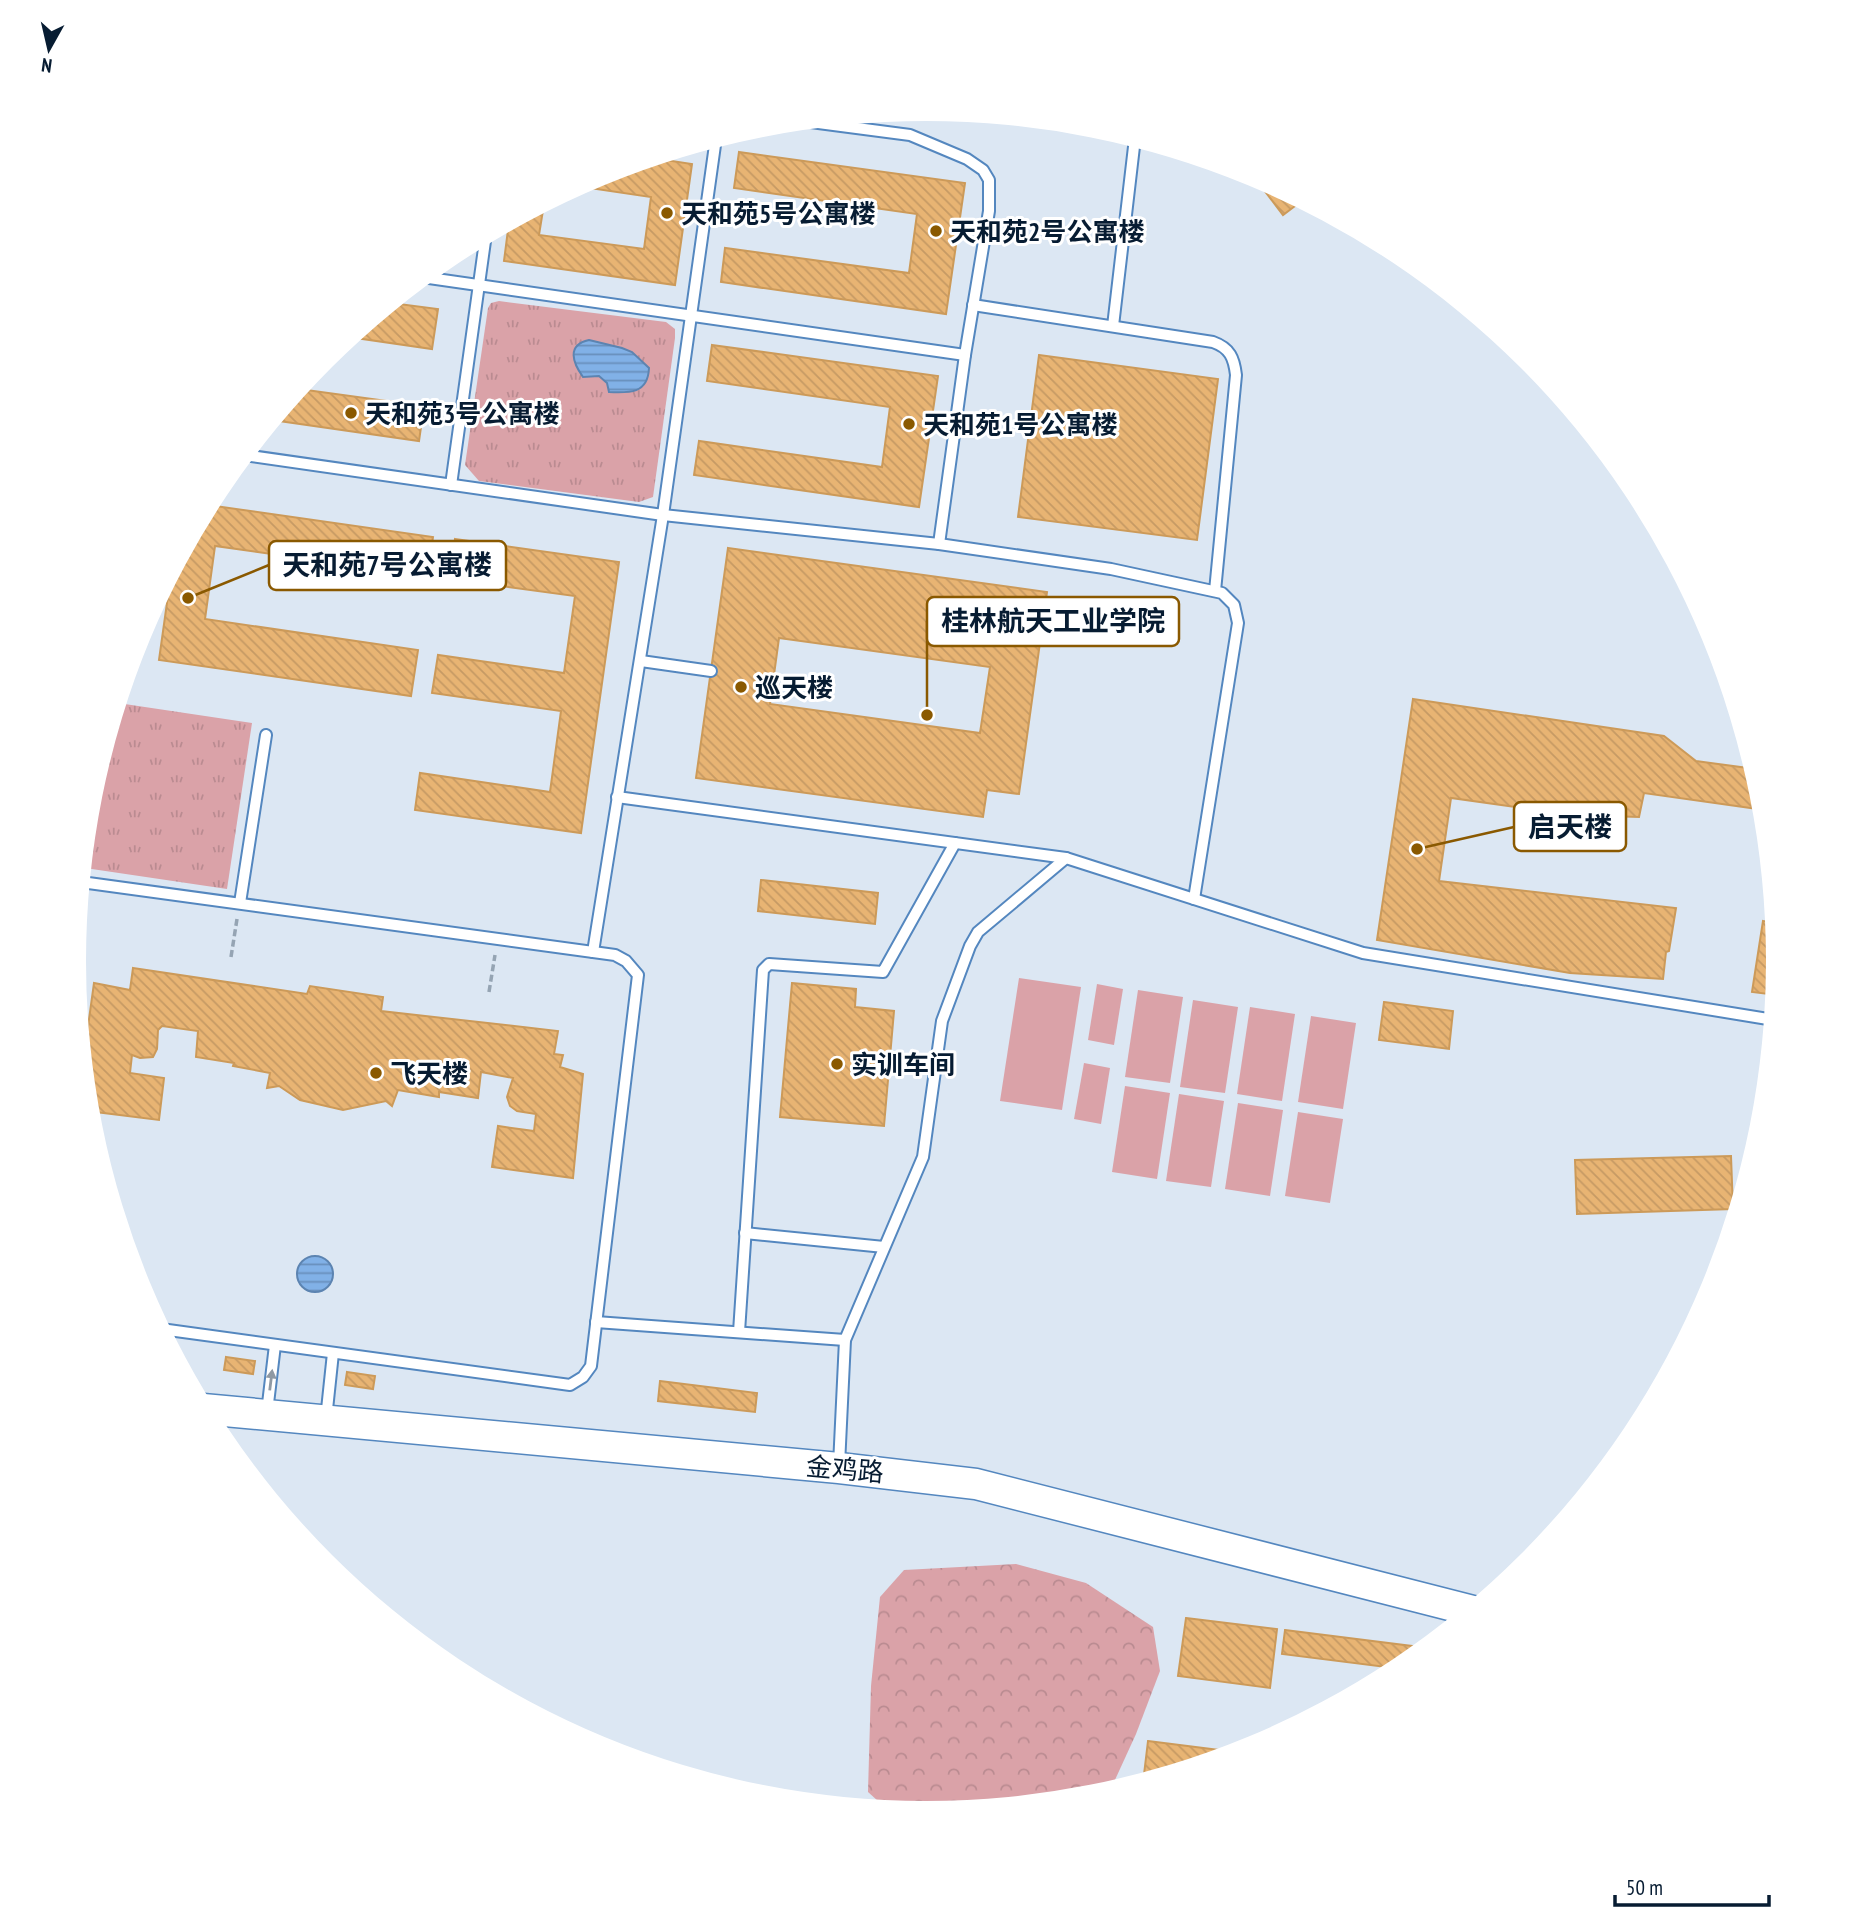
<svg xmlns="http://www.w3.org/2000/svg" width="1853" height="1923" font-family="'PT Sans Narrow','Noto Sans SC',sans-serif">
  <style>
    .grass { fill: url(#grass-tufts) }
    .forest { fill: url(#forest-crowns) }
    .pitch { fill: #daa2a8 }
    .water { fill: url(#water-rules); stroke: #5c84b1; stroke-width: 2 }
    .building { fill: url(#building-back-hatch); stroke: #cc9a59; stroke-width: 2; fill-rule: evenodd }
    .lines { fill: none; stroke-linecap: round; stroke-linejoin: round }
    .service-casing { stroke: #5487bf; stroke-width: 14 }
    .secondary-casing { stroke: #5487bf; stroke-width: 33 }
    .path { stroke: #95a4b3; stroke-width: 3.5; stroke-dasharray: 7 3.5; stroke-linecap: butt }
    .service { stroke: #fff; stroke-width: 10 }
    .secondary { stroke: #fff; stroke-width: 30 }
    .oneway { fill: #8f99a3 }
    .poi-dot { fill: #8a5900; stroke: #fff; stroke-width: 2.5 }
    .labels { text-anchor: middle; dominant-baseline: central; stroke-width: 6; stroke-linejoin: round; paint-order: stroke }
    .poi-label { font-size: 26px; font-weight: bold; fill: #071c32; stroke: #fff; text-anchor: start }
    .street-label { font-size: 26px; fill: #071c32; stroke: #fff }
    .leader { fill: none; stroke: #8a5900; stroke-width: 2.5 }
    .callout-dot { fill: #8a5900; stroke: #fff; stroke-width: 2.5 }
    .callout { fill: #fff; stroke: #8a5900; stroke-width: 2.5 }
    .callout-label { font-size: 28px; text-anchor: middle; font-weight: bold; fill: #071c32 }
  </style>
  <defs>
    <pattern id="grass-tufts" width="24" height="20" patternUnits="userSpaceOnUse" patternTransform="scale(1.75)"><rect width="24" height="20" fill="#daa2a8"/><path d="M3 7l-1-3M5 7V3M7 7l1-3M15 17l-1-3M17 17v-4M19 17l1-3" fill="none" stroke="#ba8b91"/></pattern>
    <pattern id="forest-crowns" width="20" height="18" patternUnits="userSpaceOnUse" patternTransform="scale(1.75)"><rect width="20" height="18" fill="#daa2a8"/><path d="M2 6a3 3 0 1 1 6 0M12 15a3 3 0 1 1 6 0" fill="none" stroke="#ba8b91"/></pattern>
    <pattern id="water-rules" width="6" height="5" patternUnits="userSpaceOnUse" patternTransform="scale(1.75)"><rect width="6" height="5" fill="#81b1e7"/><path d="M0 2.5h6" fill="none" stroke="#688fbc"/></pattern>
    <pattern id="building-back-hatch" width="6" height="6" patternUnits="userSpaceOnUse" patternTransform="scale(1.75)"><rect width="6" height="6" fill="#e8b473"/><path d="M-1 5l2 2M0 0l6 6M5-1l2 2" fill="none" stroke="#c69a64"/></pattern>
  </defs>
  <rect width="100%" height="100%" fill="#dce7f3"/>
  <g class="grass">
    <path d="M499 301 666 322 675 329V338L653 497 639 502 479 481 465 465 488 308 491 303Z"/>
    <path d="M118 703 252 723 227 889 85 868 102 754Z"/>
  </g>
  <path class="forest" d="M1016 1564 1086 1583 1153 1627 1160 1671 1136 1734 1109 1793 1093 1798 926 1814 889 1811 868 1792 871 1686 880 1597 904 1570Z"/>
  <g class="pitch">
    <path d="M1019 978 1081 987 1062 1110 1000 1101Z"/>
    <path d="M1097 984 1123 989 1114 1045 1088 1040Z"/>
    <path d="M1138 990 1183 997 1170 1083 1125 1077Z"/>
    <path d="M1193 1000 1238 1007 1225 1093 1180 1087Z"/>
    <path d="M1250 1007 1295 1014 1282 1101 1237 1094Z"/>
    <path d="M1311 1016 1356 1023 1343 1109 1298 1102Z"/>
    <path d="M1084 1063 1110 1068 1101 1124 1074 1119Z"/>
    <path d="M1125 1086 1170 1093 1157 1179 1112 1172Z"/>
    <path d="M1179 1094 1224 1101 1211 1187 1166 1181Z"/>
    <path d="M1238 1103 1283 1110 1270 1196 1225 1189Z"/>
    <path d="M1298 1112 1343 1119 1330 1203 1285 1196Z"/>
  </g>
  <g class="water">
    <path d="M589 340 622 348 632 352 649 368C648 394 629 393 609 392L607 383 599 376 583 377C573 363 566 345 589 340Z"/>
    <circle cx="315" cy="1274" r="18"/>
  </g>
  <g class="building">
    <path d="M739 152 965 183 946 314 721 282 725 248 909 273 917 214 734 188Z"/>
    <path d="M652 158 692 164 675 285 504 261 509 222 544 204 539 235 644 249 651 197 576 186 600 173Z"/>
    <path d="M1251 173 1253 174 1303 200 1283 215Z"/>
    <path d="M460 248 458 260 446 258 453 252Z"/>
    <path d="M391 303 438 309 432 349 349 337Z"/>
    <path d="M712 345 938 376 919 507 694 475 699 441 882 467 890 407 707 381Z"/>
    <path d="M1039 355 1218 379 1197 540 1018 517Z"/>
    <path d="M299 389 424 406 419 441 272 420Z"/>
    <path d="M208 505 433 537 427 576 215 546 205 619 418 650 411 696 159 660 171 574Z"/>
    <path d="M455 539 619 562 581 833 415 810 420 773 550 792 561 711 432 693 438 655 564 673 575 596 449 579Z"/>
    <path d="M728 548 1047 592 1019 794 987 790 983 817 696 778ZM779 638 990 667 980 733 770 704Z"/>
    <path d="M1413 699 1664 736 1696 761 1755 769 1763 795 1765 810 1644 793 1639 817 1573 815 1451 798 1439 881 1676 908 1669 951 1666 952 1663 979 1570 973 1377 940Z"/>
    <path d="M761 880 878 893 875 924 758 911Z"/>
    <path d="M1763 921 1776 923 1779 962 1776 995 1752 992Z"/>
    <path d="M133 968 307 994 310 986 383 997 381 1011 558 1031 554 1054 563 1055 560 1067 583 1074 573 1178 492 1167 498 1126 534 1131 536 1114 517 1111 510 1106 507 1097 513 1078 481 1072 478 1098 439 1092V1097L398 1090 392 1106 386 1101 343 1110 300 1100 279 1086 267 1088 270 1073 233 1066 234 1063 196 1057 198 1031 162 1026 158 1030 157 1049 153 1057 140 1058 132 1055 130 1073 164 1078 159 1120 88 1111 83 1063 94 983 130 990Z"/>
    <path d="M792 983 856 989 855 1007 894 1011 884 1126 780 1117Z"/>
    <path d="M1384 1002 1453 1011 1449 1049 1379 1040Z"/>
    <path d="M1731 1156 1733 1209 1577 1214 1575 1160Z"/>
    <path d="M226 1357 255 1361 253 1374 224 1370Z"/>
    <path d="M347 1372 375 1376 373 1389 345 1385Z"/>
    <path d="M660 1381 757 1393 755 1412 658 1401Z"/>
    <path d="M1186 1618 1277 1629 1270 1688 1178 1676Z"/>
    <path d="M1285 1630 1428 1648 1402 1669 1282 1654Z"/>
    <path d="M1148 1741 1243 1753 1143 1783Z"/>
  </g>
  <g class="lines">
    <defs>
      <g id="service">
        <path d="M803 121 910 135 967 159 983 170 989 180V211L965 355 939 544"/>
        <path d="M422 277 965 355"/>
        <path d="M973 305 1213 342C1230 348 1234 358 1236 375L1215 591"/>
        <path d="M1113 326 1135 138"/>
        <path d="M244 455 663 515 939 544 1111 569 1222 593 1234 605 1238 623 1194 899"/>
        <path d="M451 485 486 234"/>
        <path d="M641 661 711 671"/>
        <path d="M617 797 1066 858 1363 953 1774 1020"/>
        <path d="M81 882 615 955 626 961 638 975 591 1366 583 1377 570 1385 161 1329"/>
        <path d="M240 903 266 735"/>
        <path d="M593 952 663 515 716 138"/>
        <path d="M745 1233 884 1247"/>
        <path d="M596 1322 845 1340"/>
        <path d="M739 1332 763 970 769 964 883 972 955 843"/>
        <path d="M267 1412 275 1345"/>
        <path d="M326 1419 333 1353"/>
        <path d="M839 1465 845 1340 923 1157 942 1021 970 946 978 932 1066 858"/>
      </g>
      <path id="secondary" d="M203 1409 839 1468 976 1484 1473 1611"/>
    </defs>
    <use href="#service" class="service-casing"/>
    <use href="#secondary" class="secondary-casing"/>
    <g class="path">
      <path d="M231 957 237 919"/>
      <path d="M489 992 495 955"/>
    </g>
    <use href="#service" class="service"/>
    <use href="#secondary" class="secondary"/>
  </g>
  <defs><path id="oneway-solid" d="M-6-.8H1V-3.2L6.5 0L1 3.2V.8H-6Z" transform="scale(1.75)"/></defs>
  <use class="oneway" href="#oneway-solid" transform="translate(271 1380) rotate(-83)"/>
  <g class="poi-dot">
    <circle cx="667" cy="213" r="7"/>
    <circle cx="936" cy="231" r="7"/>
    <circle cx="351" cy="413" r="7"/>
    <circle cx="909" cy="424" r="7"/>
    <circle cx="741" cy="687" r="7"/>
    <circle cx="837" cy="1064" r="7"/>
    <circle cx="376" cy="1073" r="7"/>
  </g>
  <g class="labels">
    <g class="poi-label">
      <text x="681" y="213">天和苑5号公寓楼</text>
      <text x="950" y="231">天和苑2号公寓楼</text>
      <text x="365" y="413">天和苑3号公寓楼</text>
      <text x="923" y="424">天和苑1号公寓楼</text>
      <text x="755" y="687">巡天楼</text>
      <text x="851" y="1064">实训车间</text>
      <text x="390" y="1073">飞天楼</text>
    </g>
    <g class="street-label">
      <text transform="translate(845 1469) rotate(5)">金鸡路</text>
    </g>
  </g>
  <path d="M0 0H1853V1923H0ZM86 961a840 840 0 1 1 1680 0a840 840 0 1 1-1680 0Z" fill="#fff" fill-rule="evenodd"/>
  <path class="leader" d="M188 598L269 565M927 715L927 621M1417 849L1514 827"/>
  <g class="callout-dot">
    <circle cx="188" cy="598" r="7"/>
    <circle cx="927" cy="715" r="7"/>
    <circle cx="1417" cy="849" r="7"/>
  </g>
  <g class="callout">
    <rect x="269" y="541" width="237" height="49" rx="7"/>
    <rect x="927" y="597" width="252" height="49" rx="7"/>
    <rect x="1514" y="802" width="112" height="49" rx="7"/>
  </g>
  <g class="callout-label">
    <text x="387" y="575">天和苑7号公寓楼</text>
    <text x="1053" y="631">桂林航天工业学院</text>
    <text x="1570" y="837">启天楼</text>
  </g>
  <g transform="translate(49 49) rotate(188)" stroke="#ffffff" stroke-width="5" paint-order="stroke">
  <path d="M0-5L12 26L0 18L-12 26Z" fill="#071c32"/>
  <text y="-10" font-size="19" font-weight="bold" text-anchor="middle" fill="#071c32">N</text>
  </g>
  <path d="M1615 1895v10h154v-10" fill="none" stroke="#071c32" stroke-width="3.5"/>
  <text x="1626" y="1895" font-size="21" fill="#071c32" stroke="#ffffff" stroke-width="5" paint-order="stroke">50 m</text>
</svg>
